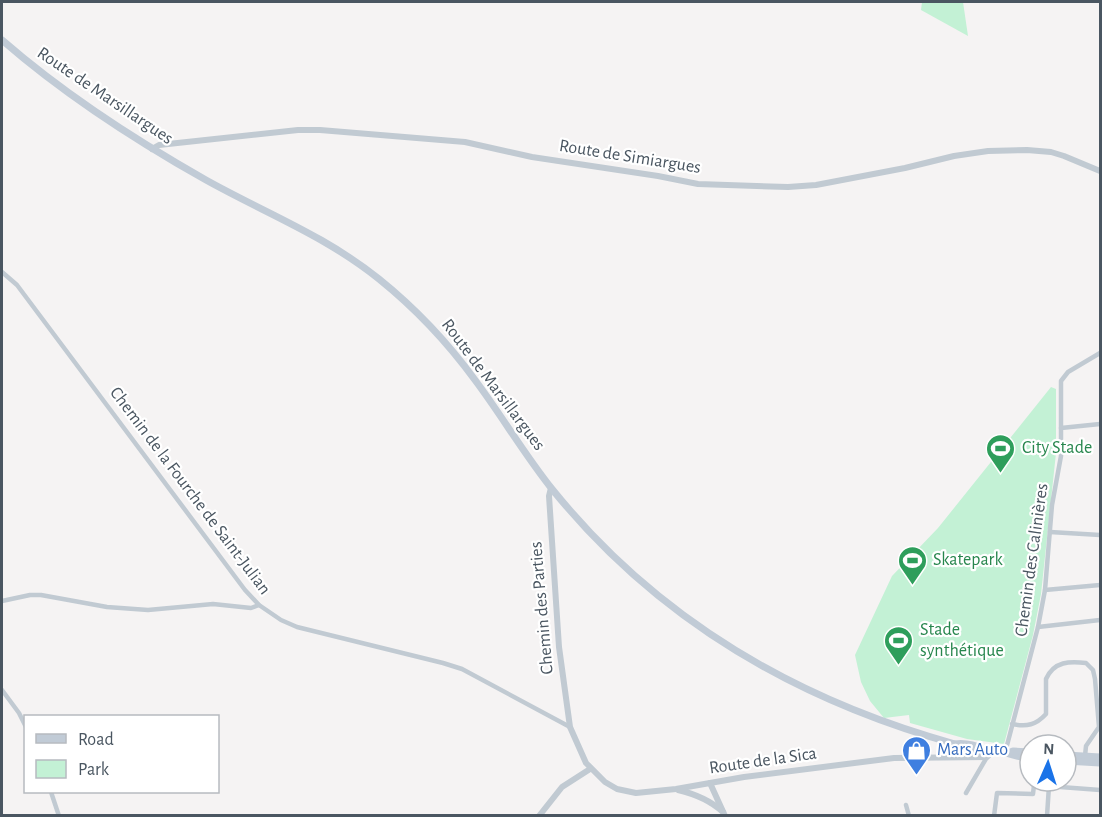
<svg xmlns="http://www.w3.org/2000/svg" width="1102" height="817" font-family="'Alegreya Sans',sans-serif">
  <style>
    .green { fill: #c3f1d5 }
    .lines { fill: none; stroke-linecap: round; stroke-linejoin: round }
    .minor { stroke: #c1cad2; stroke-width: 4.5 }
    .tertiary { stroke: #c1cad2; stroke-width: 6 }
    .secondary { stroke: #c1cbd6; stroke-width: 7 }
    .labels { text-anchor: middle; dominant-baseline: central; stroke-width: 4.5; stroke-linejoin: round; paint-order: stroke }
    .street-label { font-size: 18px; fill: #4a5661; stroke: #fff }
    .leisure-label { font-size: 18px; fill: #27864d; stroke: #fff; text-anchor: start }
    .shop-label { font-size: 18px; fill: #366cbe; stroke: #fff; text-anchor: start }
  </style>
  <rect width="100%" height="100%" fill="#f5f3f3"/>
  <g class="green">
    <path d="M922 2H963L968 36 921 10Z"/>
    <path d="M1051 387 1056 389V453L1041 594 1033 635 1004 744 967 739 910 723 909 715 884 718 870 701 861 682 855 655 892 576 938 528Z"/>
  </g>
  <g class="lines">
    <g class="minor">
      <path d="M2 272 17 285 245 590 259 605 281 620 297 627 443 663 462 669 570 727"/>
      <path d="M1061 428 1100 424"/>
      <path d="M1050 532 1100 535"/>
      <path d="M1045 590 1100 585"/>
      <path d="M2 601 30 595H41L107 607 148 610 213 604 251 608 259 605"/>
      <path d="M1038 627 1100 620"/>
      <path d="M2 690 19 713 26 727"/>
      <path d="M1012 724C1027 727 1036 725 1046 714V679C1054 661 1070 661 1086 663L1093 670 1095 679 1099 727 1086 746 1085 756"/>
      <path d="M1005 753 1038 627 1045 590 1052 505 1061 456V381L1068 372 1100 353"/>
      <path d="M1034 781V785L1100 790"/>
      <path d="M51 792 59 816"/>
      <path d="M966 793 987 757"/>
      <path d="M906 805 909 816"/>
      <path d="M994 816 997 793 1033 794 1034 785"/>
      <path d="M1047 816 1049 786"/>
    </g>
    <g class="tertiary">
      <path d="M152 149 159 145 298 130H320L465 142 532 157 658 176 698 184 788 187 816 185 905 168 954 156 988 151 1027 150 1051 152 1064 156 1100 171"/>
      <path d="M551 488 549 496 559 647 570 727 586 763 605 782 617 789 636 793 676 789 744 777 894 758 987 757 992 752"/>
      <path d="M710 783 725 816"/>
      <path d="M678 790C695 794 710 800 723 812"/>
      <path d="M539 816 562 787 590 769"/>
    </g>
    <g class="secondary">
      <path d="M2 40C64 94 135 140 206 180 267 214 324 235 379 279 415 308 448 343 475 380 502 416 524 454 552 489 656 618 796 700 955 744 969 757 990 749 1006 753 1015 756 1021 758 1030 758"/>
      <path d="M955 744C965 742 980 746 988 752"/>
      <path d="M1008 753 1013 751 1030 752"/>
      <path d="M1066 755 1100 757"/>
      <path d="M1066 761 1100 763"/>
    </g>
  </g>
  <defs>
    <symbol id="stadium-pin" viewBox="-11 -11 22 30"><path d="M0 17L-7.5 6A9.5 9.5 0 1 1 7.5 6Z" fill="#2e9e5b" stroke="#fff"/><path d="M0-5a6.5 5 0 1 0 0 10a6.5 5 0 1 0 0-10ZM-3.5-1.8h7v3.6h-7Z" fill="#fff"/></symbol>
    <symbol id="shop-pin" viewBox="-11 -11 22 30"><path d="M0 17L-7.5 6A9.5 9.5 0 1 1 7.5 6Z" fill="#3f7fe0" stroke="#fff"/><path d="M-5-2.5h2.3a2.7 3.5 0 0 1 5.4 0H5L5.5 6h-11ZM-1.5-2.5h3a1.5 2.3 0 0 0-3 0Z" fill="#fff"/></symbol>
  </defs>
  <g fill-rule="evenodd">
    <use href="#stadium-pin" x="984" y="432" width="33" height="45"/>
    <use href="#stadium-pin" x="896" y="544" width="33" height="45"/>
    <use href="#stadium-pin" x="882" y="624" width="33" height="45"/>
    <use href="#shop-pin" x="900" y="734" width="33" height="45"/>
  </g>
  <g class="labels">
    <g class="street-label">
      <text transform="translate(105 96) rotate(34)">Route de Marsillargues</text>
      <text transform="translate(630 157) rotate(9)">Route de Simiargues</text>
      <text transform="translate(493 385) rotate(53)">Route de Marsillargues</text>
      <text transform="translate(190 491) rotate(53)">Chemin de la Fourche de Saint-Julian</text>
      <text transform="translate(1032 560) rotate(-82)">Chemin des Calinières</text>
      <text transform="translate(542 608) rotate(-95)">Chemin des Parties</text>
      <text transform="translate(763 761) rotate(-8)">Route de la Sica</text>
    </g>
    <g class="leisure-label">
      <text x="1022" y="448">City Stade</text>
      <text x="933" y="560">Skatepark</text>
      <text x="920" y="630">Stade<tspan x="920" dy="21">synthétique</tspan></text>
    </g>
    <g class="shop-label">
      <text x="937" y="750">Mars Auto</text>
    </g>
  </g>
  <rect width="1102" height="817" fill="none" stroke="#4a5661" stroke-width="6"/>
  <rect x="24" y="715" width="195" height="78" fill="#ffffff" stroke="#b7bbc0" stroke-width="1.5"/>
  <rect x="36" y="734" width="30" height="9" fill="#c1cbd6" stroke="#b7bbc0" stroke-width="1.5"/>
  <text x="78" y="745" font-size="18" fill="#4a5661">Road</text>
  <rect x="36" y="760" width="30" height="18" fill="#c3f1d5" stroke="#b7bbc0" stroke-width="1.5"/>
  <text x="78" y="775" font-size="18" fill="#4a5661">Park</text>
  <g transform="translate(1048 763) rotate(3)"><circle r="28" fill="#ffffff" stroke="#b7bbc0" stroke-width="1.5"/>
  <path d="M0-4.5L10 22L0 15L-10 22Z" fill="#1a73e8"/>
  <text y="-9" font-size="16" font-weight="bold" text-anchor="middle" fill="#4a5661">N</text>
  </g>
</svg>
